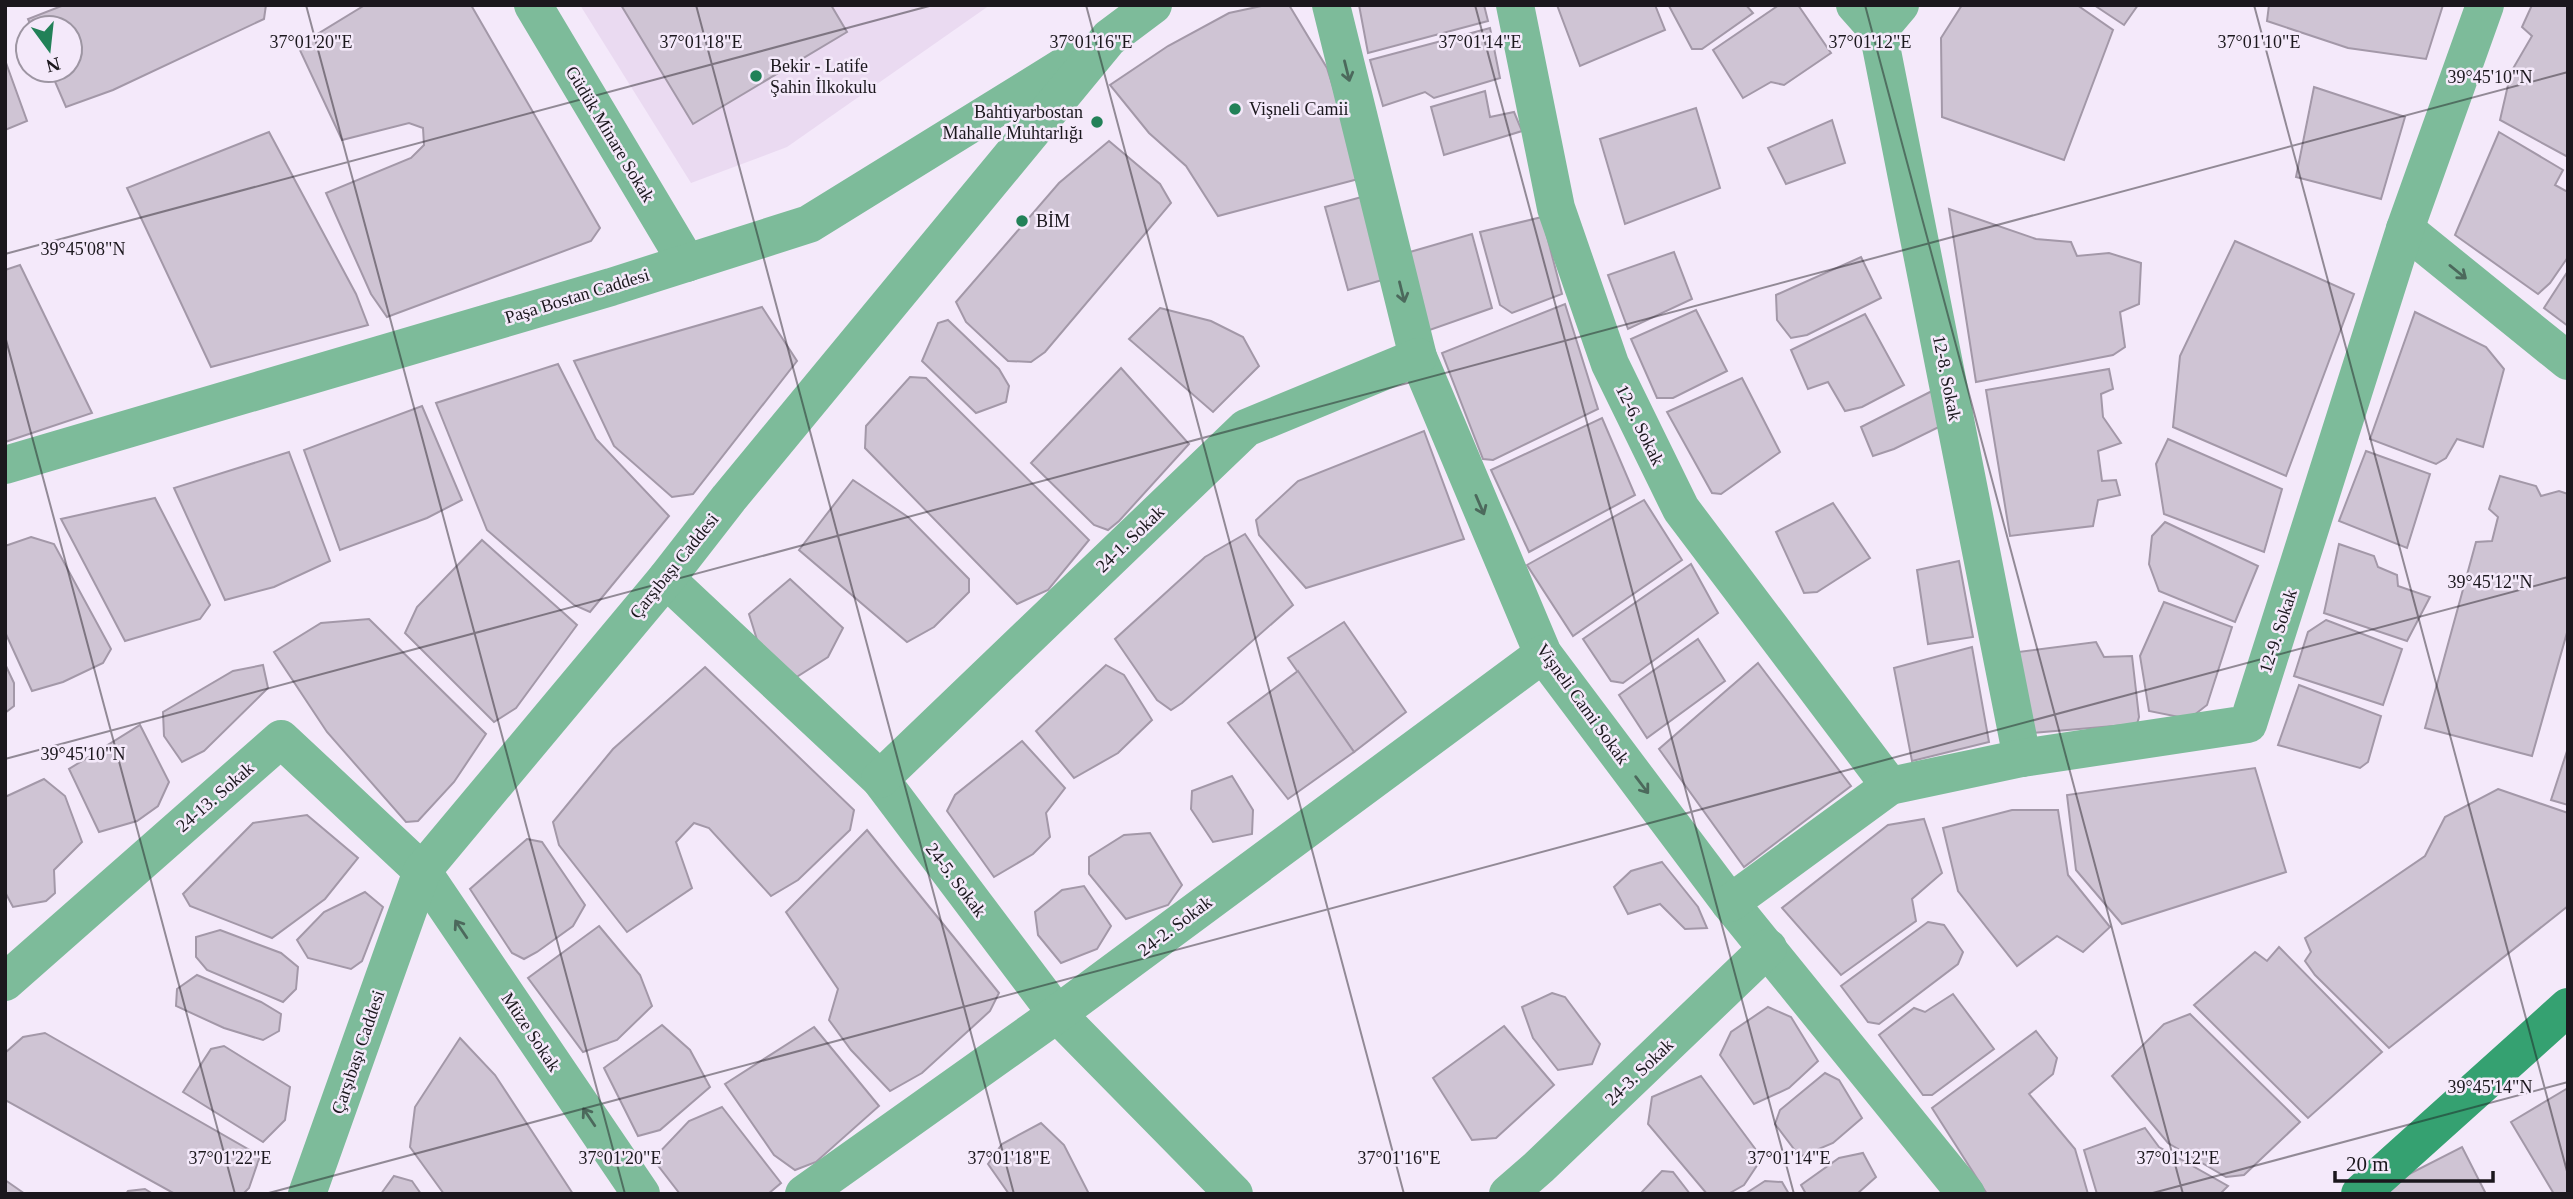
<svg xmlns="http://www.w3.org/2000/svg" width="2573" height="1199" font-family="Georgia,serif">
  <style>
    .built { fill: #eadaf1 }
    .building { fill: #cfc4d4; stroke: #a398a8; stroke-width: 2 }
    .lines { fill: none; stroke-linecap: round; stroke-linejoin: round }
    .street { stroke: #7dbb9a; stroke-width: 38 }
    .secondary { stroke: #35a171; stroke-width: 38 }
    .oneway { stroke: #4c695c }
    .ticks { fill: none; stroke: #1b171d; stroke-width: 2; stroke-opacity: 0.45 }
    .poi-dot { fill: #228158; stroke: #f4e9fa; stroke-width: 2.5 }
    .labels { text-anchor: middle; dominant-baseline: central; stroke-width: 5; stroke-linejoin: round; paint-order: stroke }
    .poi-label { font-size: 18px; fill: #1b171d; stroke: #f4e9fa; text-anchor: start }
    .street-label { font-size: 18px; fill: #1b171d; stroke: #f4e9fa }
    .ticks-label { font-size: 18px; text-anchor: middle; fill: #1b171d; stroke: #f4e9fa; stroke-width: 5; stroke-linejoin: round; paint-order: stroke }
  </style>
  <rect width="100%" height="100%" fill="#f4e9fa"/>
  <path class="built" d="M580 5H990L787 147 691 183Z"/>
  <g class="building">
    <path d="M64 5H266L264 19 113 90 66 107 50 70H70V28H32L28 19Z"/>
    <path d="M365 5H471L600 228 591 241 387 317 371 294 326 193 411 158 424 145 423 128 409 123 342 140 298 46Z"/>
    <path d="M621 5H831L847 32 693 124Z"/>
    <path d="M1266 5H1289L1327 68 1362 178 1218 216 1186 166 1149 133 1110 85 1168 46 1229 13Z"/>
    <path d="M1359 5H1484L1488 21 1368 53Z"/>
    <path d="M1557 5H1655L1665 30 1580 66Z"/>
    <path d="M1746 5 1753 13 1702 49H1692L1669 6Z"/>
    <path d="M1779 5H1798L1831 53 1784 85 1771 82 1743 98 1713 50Z"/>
    <path d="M1962 5H2077L2113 30 2064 160 1942 117 1941 38Z"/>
    <path d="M2094 5H2138L2124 25Z"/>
    <path d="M2269 5H2443L2426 59 2348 48 2267 21Z"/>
    <path d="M2532 5H2568V157L2500 120 2511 72 2532 36 2522 27Z"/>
    <path d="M1490 28 1500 78 1434 98 1425 92 1383 106 1370 60Z"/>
    <path d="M5 60 27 121 5 130Z"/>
    <path d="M2314 87 2405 117 2381 199 2296 177Z"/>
    <path d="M1485 91 1490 117 1514 112 1522 131 1444 155 1431 107Z"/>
    <path d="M1696 108 1720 188 1625 224 1600 139Z"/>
    <path d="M1832 120 1845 163 1786 184 1768 148Z"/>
    <path d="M269 132 356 294 368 325 211 367 127 188Z"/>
    <path d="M2499 132 2563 170 2555 185 2568 192V257L2550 283 2538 294 2455 235Z"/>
    <path d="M1109 141 1160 184 1171 203 1045 352 1031 362 1008 361 966 322 956 302 1059 183Z"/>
    <path d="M1369 195 1389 278 1348 290 1325 207Z"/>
    <path d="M1949 209 2036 239 2071 242 2077 256 2109 253 2141 263 2139 304 2120 312 2125 347 2113 355 1976 382Z"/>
    <path d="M1542 217 1562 294 1512 313 1500 305 1480 232Z"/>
    <path d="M1472 234 1492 308 1424 332 1403 254Z"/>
    <path d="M2235 241 2354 294 2286 476 2173 427 2180 356Z"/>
    <path d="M1674 252 1692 299 1628 329 1608 275Z"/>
    <path d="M1861 257 1881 298 1807 335 1791 338 1777 320 1776 295Z"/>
    <path d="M20 265 92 413 5 442V270Z"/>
    <path d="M2568 271V326L2544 308Z"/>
    <path d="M1565 304 1598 409 1493 460 1483 459 1442 353Z"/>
    <path d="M762 307 797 361 693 494 672 497 614 446 574 361Z"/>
    <path d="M1160 308 1211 321 1243 337 1259 366 1213 412 1129 339Z"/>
    <path d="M1696 310 1727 371 1673 398H1657L1631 339Z"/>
    <path d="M2415 312 2486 347 2504 369 2483 447 2457 439 2446 458 2436 464 2370 439Z"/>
    <path d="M1865 314 1904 385 1862 407 1845 411 1828 382 1808 389 1791 350Z"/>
    <path d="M948 320 999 369 1009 386 1006 402 976 413 922 361 938 323Z"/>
    <path d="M558 364 596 439 669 516 590 612 574 605 487 530 436 403Z"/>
    <path d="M1121 368 1189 444 1119 521 1108 530 1094 525 1031 463Z"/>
    <path d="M2109 369 2113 389 2101 394 2103 417 2121 443 2098 451 2102 481 2116 480 2120 495 2098 500 2093 526 2010 536 1986 390Z"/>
    <path d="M910 377 926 378 1089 540 1048 590 1017 604 865 448 866 426Z"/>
    <path d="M1742 378 1780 452 1721 494 1712 493 1667 412Z"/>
    <path d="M1932 391 1945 424 1894 449 1873 456 1861 427Z"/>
    <path d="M422 406 462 500 427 518 340 550 304 450Z"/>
    <path d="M1602 418 1635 495 1529 552 1491 470Z"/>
    <path d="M1424 431 1464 539 1306 588 1259 535 1256 520 1298 481Z"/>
    <path d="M2168 439 2282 489 2264 552 2164 514 2156 464Z"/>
    <path d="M2366 451 2430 474 2407 548 2339 521Z"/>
    <path d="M289 452 330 561 274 587 225 600 174 488Z"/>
    <path d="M2500 476 2536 486 2541 496 2559 491 2568 494V629L2532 756 2425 728 2476 542 2492 541 2498 517 2489 509Z"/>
    <path d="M853 480 908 517 969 579V592L934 627 907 642 799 550Z"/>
    <path d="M155 498 210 605 200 619 125 641 61 519Z"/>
    <path d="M1644 500 1682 560 1573 636 1527 565Z"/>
    <path d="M1833 503 1870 558 1817 592 1804 593 1776 532Z"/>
    <path d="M2165 522 2258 566 2235 622 2159 591 2149 564 2152 536Z"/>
    <path d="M1245 534 1293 605 1182 703 1171 710 1157 700 1115 639 1205 557Z"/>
    <path d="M31 537 54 544 111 649 103 663 63 682 32 691 5 632V546Z"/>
    <path d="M482 540 577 625 516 708 494 722 405 633 417 607Z"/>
    <path d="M2339 544 2374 556 2378 567 2397 575 2398 586 2430 597 2407 641 2324 613Z"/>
    <path d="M1959 561 1973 637 1928 644 1917 570Z"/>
    <path d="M1691 564 1718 613 1623 683 1611 681 1583 639Z"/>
    <path d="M790 579 843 628 828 657 795 678 758 643 749 614Z"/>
    <path d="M2164 602 2232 627 2207 705 2189 719 2149 711 2140 656Z"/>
    <path d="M369 619 486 734 454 782 418 821 406 822 327 732 274 652 321 623Z"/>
    <path d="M2326 620 2402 649 2383 705 2294 676 2308 632Z"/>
    <path d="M1344 622 1406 712 1354 752 1288 658Z"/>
    <path d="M1698 639 1725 681 1647 738 1619 695Z"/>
    <path d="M2096 642 2104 657 2132 656 2139 717 2137 724 2032 733 2018 652Z"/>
    <path d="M1972 647 1989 742 1912 761 1894 668Z"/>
    <path d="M1758 663 1851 786 1744 867 1659 749Z"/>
    <path d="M5 664 14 683V706L5 713Z"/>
    <path d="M263 665 268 688 204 751 182 762 164 736 163 712 233 671Z"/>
    <path d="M1106 665 1124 675 1152 720 1118 753 1074 778 1036 731Z"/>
    <path d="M705 667 854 810 850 830 798 880 771 896 709 828 694 823 676 842 692 888 627 932 559 845 553 822 613 749Z"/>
    <path d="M1298 671 1354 752 1288 799 1228 723Z"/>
    <path d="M2299 685 2381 716 2368 762 2360 768 2278 745Z"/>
    <path d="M140 725 169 782 158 806 137 821 99 832 69 769Z"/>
    <path d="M1022 741 1065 788 1046 813 1050 837 1033 854 994 877 947 811 955 795Z"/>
    <path d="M2568 748V805L2551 800Z"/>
    <path d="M2255 768 2286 872 2122 924 2076 870 2067 795Z"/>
    <path d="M1232 776 1253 810 1252 834 1213 842 1191 809 1192 791Z"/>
    <path d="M44 779 65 796 82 842 54 870 55 893 46 901 13 907 5 892V797Z"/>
    <path d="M2498 789 2568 813V906L2389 1048 2315 975 2305 961 2311 952 2305 938 2425 856 2445 817Z"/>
    <path d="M2012 810H2058L2068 875 2110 927 2083 952 2057 936 2017 966 1958 891 1943 828Z"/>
    <path d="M307 815 358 858 325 899 272 938 190 906 183 894 253 823Z"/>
    <path d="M1924 819 1942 873 1912 899 1916 921 1841 975 1782 908 1888 825Z"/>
    <path d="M867 830 999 993 990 1011 922 1073 890 1091 851 1050 829 1020 838 989 786 912Z"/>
    <path d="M1150 833 1182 885 1168 905 1126 919 1089 874V857L1124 835Z"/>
    <path d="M527 839 542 842 585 905 573 926 537 952 524 959 512 953 470 889Z"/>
    <path d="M1662 862 1698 907 1707 928 1685 929 1660 904 1628 914 1614 887 1631 871Z"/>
    <path d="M1084 886 1111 926 1097 949 1061 963 1038 935 1035 912 1062 890Z"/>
    <path d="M365 892 383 907 362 961 351 969 308 958 297 940 324 912Z"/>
    <path d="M1928 922 1944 925 1963 952 1958 964 1879 1024 1868 1022 1841 986Z"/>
    <path d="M599 926 640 975 652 1006 617 1040 583 1052 528 978Z"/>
    <path d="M220 930 281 953 298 967 296 989 283 1002 207 970 196 957V937Z"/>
    <path d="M2279 947 2382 1052 2308 1118 2194 1005 2255 952 2267 961Z"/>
    <path d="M197 975 261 1002 281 1014 279 1031 263 1040 224 1028 176 1006 177 989Z"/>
    <path d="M1552 993 1565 997 1600 1044 1592 1064 1558 1070 1533 1038 1522 1007Z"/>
    <path d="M1953 994 1994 1049 1932 1095H1923L1879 1035 1914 1008 1925 1012Z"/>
    <path d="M1768 1007 1791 1017 1818 1061 1789 1088 1754 1104 1720 1055 1731 1032Z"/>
    <path d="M2190 1014 2300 1122 2244 1175 2226 1177 2168 1143 2112 1076 2164 1024Z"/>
    <path d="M662 1025 690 1050 710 1087 660 1130 638 1136 604 1068Z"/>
    <path d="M1504 1026 1554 1085 1496 1138 1472 1140 1433 1078Z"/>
    <path d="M814 1027 879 1106 816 1162 795 1170 774 1155 725 1084Z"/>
    <path d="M2036 1031 2057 1058 2053 1074 2029 1094 2075 1149 2088 1194H1987L1932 1108Z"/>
    <path d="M45 1033 260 1156 249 1188 243 1194H175L5 1100V1053L23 1037Z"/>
    <path d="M460 1038 495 1075 573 1194H444L410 1147 415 1107Z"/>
    <path d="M224 1046 290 1087 285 1120 263 1142 183 1092 211 1049Z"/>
    <path d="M1825 1073 1839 1080 1862 1118 1833 1143 1800 1157 1775 1124 1780 1110Z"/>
    <path d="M1701 1076 1762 1158 1744 1185 1728 1194H1707L1648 1124 1652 1097Z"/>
    <path d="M2568 1088V1194H2554L2511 1122Z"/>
    <path d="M722 1107 781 1183 768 1194H680L653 1159 689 1121Z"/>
    <path d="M1041 1123 1064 1145 1088 1192 1086 1194H1009L988 1164 1002 1144Z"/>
    <path d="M2145 1128 2159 1147 2228 1186 2220 1194H2097L2084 1150Z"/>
    <path d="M2462 1147 2486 1194H2370Z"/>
    <path d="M1863 1153 1876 1177 1857 1194H1806L1801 1185 1839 1158Z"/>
    <path d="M1662 1171 1673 1172 1690 1194H1640Z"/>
    <path d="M394 1176 412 1181 421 1194H381Z"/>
    <path d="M5 1180 25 1194H5Z"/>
    <path d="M1765 1181 1782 1182 1789 1194H1745Z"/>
    <path d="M145 1189 153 1194H126L128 1191Z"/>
  </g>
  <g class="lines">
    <g class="street">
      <path d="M533 5 687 263"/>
      <path d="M1331 5 1418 357 1543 654 1730 903 1966 1194"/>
      <path d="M1515 5 1556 208 1610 364 1681 509 1890 786"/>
      <path d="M1855 5 1878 31"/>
      <path d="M1900 5 1878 31 2022 758"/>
      <path d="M2405 229 2568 361"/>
      <path d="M5 465 611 287 809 224 1079 57"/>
      <path d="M666 579 880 779 1057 1014 1234 1194"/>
      <path d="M880 779 1246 428 1418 357"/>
      <path d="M1730 903 1890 786 2022 758 2248 724 2405 229 2485 5"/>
      <path d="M5 982 281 739 422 871 641 1194"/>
      <path d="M307 1194 422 871 666 579 729 498 1109 38 1153 5"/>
      <path d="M804 1194 1057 1014 1543 654"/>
      <path d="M1508 1194 1539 1167 1768 948"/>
    </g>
    <path class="secondary" d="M2360 1194 2568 1007"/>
  </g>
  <defs><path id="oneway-shaft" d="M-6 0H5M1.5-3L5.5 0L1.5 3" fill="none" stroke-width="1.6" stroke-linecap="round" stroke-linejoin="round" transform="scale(1.75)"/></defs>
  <g class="oneway">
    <use href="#oneway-shaft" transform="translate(1347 71) rotate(76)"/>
    <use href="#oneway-shaft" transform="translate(2458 272) rotate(39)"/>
    <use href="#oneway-shaft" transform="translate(1402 292) rotate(76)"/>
    <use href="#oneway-shaft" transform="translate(1480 505) rotate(67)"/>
    <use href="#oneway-shaft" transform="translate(1642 785) rotate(53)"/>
    <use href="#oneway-shaft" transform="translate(461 929) rotate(-124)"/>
    <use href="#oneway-shaft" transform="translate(589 1117) rotate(-124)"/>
  </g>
  <path class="ticks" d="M306 5 625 1194M696 5 1014 1194M1086 5 1404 1194M1475 5 1794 1194M1865 5 2183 1194M2254 5 2568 1175M5 254 933 5M5 336 235 1194M5 759 2568 72M265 1194 2568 577M2149 1194 2568 1082"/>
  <g class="poi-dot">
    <circle cx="756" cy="76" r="7"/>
    <circle cx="1235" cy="109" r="7"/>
    <circle cx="1097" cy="122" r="7"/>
    <circle cx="1022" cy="221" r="7"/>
  </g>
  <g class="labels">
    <g class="poi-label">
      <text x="770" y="66">Bekir - Latife<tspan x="770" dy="21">Şahin İlkokulu</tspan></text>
      <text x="1249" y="109">Vişneli Camii</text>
      <text x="1083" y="112" text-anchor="end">Bahtiyarbostan<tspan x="1083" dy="21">Mahalle Muhtarlığı</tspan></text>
      <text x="1036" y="221">BİM</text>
    </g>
    <g class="street-label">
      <text transform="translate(610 134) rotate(59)">Güdük Minare Sokak</text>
      <text transform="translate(577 296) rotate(-17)">Paşa Bostan Caddesi</text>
      <text transform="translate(1947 378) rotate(79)">12-8. Sokak</text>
      <text transform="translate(1640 425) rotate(64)">12-6. Sokak</text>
      <text transform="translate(1130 539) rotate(-44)">24-1. Sokak</text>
      <text transform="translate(674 566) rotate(-51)">Çarşıbaşı Caddesi</text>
      <text transform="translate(2278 631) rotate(-72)">12-9. Sokak</text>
      <text transform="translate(1583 704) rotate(54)">Vişneli Cami Sokak</text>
      <text transform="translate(215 797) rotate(-41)">24-13. Sokak</text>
      <text transform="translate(956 880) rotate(53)">24-5. Sokak</text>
      <text transform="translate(1175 926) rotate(-37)">24-2. Sokak</text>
      <text transform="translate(531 1032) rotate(56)">Müze Sokak</text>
      <text transform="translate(358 1052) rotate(-71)">Çarşıbaşı Caddesi</text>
      <text transform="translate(1639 1072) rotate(-44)">24-3. Sokak</text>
    </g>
  </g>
  <g class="ticks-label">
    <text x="311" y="48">37°01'20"E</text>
    <text x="701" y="48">37°01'18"E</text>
    <text x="1091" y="48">37°01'16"E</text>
    <text x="1480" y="48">37°01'14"E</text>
    <text x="1870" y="48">37°01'12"E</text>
    <text x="2259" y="48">37°01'10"E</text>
    <text x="2490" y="83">39°45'10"N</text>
    <text x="83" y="255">39°45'08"N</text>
    <text x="2490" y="588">39°45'12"N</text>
    <text x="83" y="760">39°45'10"N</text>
    <text x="2490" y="1093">39°45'14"N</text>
    <text x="230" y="1164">37°01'22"E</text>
    <text x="620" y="1164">37°01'20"E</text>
    <text x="1009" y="1164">37°01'18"E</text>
    <text x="1399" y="1164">37°01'16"E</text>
    <text x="1789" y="1164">37°01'14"E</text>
    <text x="2178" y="1164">37°01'12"E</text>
  </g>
  <rect width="2573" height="1199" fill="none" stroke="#1b171d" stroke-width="14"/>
  <g transform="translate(49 49) rotate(165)"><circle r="33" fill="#f4e9fa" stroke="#9d95a2" stroke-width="2"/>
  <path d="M0-5L12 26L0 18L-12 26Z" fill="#228158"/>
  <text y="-10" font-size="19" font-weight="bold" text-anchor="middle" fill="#1b171d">N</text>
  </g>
  <path d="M2335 1171v10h158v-10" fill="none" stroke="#1b171d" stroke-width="3.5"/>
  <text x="2346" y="1171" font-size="21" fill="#1b171d" stroke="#f4e9fa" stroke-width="5" paint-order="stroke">20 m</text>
</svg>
